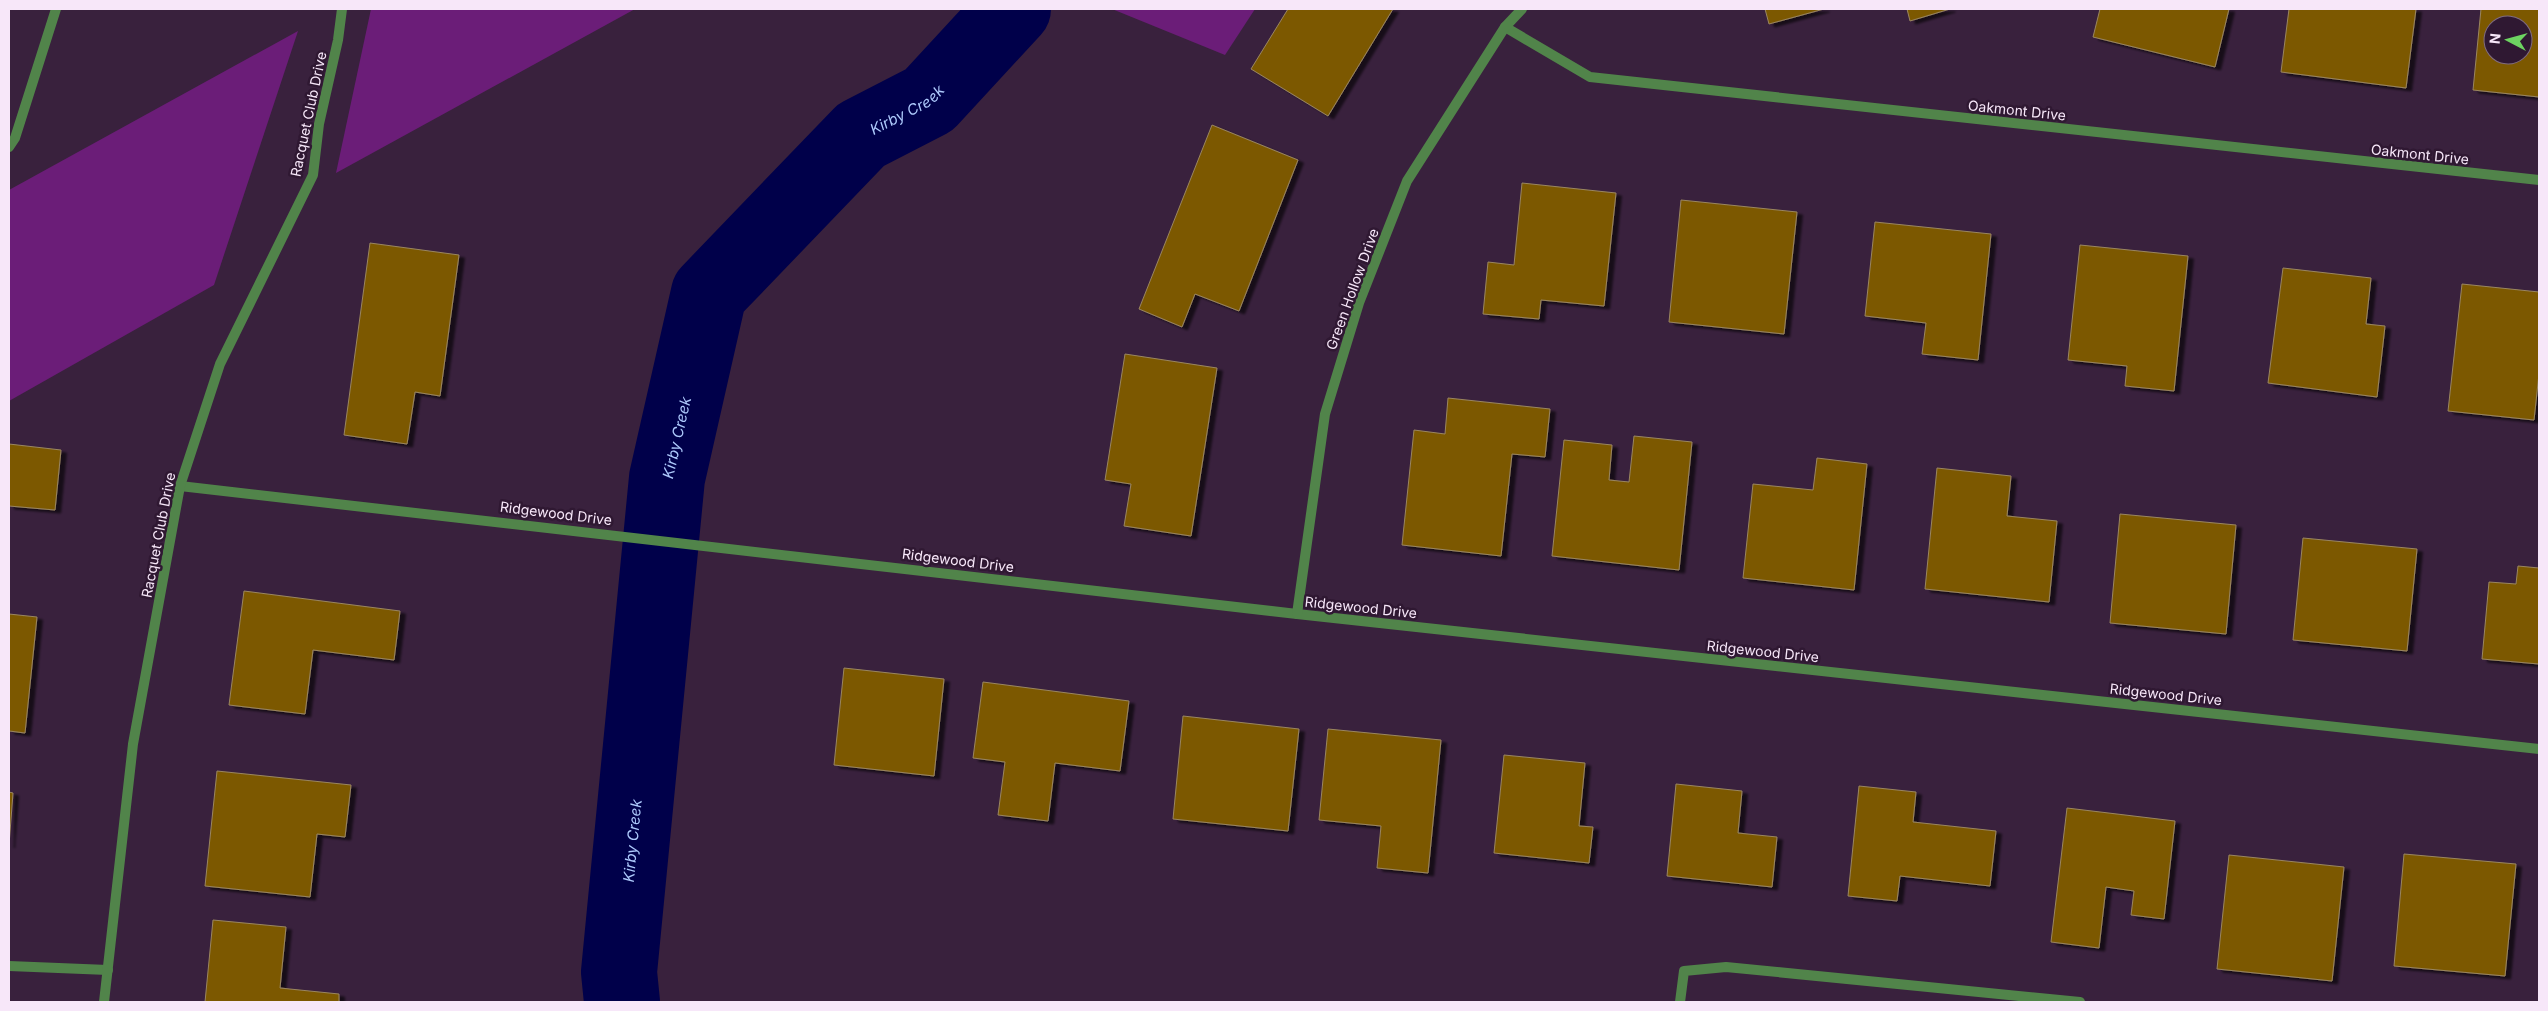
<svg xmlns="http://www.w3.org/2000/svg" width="2548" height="1011" font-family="Inter,sans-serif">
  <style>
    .green { fill: #6b1d78 }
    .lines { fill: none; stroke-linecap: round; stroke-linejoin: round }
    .river { stroke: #00004a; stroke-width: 76 }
    .building { fill: #7c5903; stroke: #9a8660; fill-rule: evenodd; filter: url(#shadow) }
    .service { stroke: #51844a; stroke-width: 10 }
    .minor { stroke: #51844a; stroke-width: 10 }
    .labels { text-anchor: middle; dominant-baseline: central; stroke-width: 5; stroke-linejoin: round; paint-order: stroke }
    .street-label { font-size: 14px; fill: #f7e7f9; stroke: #2f1832 }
    .water-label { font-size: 15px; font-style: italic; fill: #adc9fc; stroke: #2f1832 }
  </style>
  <defs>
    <filter id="shadow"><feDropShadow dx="5.5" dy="3" stdDeviation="1" flood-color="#0009"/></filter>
  </defs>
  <rect width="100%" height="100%" fill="#39213d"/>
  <g class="green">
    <path d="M371 9H635L336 173Z"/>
    <path d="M1112 9H1255L1225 55Z"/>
    <path d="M298 31 214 285 9 401V190Z"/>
  </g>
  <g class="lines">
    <path class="river" id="s1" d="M622 1002 619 972 667 478 709 293 861 135 929 100 1013 9"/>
  </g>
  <g class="building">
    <path d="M1288 9H1393L1328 116 1251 69Z"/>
    <path d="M1765 9H1824L1769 24Z"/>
    <path d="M1907 9H1950L1910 21Z"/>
    <path d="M2100 9H2229L2215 67 2093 37Z"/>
    <path d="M2289 9H2416L2406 88 2281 72Z"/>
    <path d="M2481 9H2539V97L2473 90ZM2493 25H2523V55H2493Z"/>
    <path d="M1212 125 1298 160 1239 311 1195 294 1182 327 1139 309Z"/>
    <path d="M1522 183 1616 193 1604 306 1541 300 1539 319 1483 314 1488 262 1514 265Z"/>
    <path d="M1681 200 1797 212 1784 334 1669 322Z"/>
    <path d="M1875 222 1991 234 1978 360 1922 354 1926 323 1865 316Z"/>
    <path d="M370 243 459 255 440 396 415 392 407 444 344 435Z"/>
    <path d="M2080 245 2188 256 2174 391 2125 386 2127 366 2068 360Z"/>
    <path d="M2283 268 2371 278 2366 324 2385 326 2377 397 2268 383Z"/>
    <path d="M2462 284 2539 292V374L2534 420 2448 411Z"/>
    <path d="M1125 354 1217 368 1191 536 1124 526 1131 484 1105 480Z"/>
    <path d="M1448 398 1550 409 1545 457 1512 454 1501 556 1402 545 1414 430 1445 434Z"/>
    <path d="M1634 436 1692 442 1679 570 1552 556 1564 440 1612 445 1609 480 1629 482Z"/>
    <path d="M9 444 61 450 55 510 9 506Z"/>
    <path d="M1817 458 1867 464 1854 590 1743 578 1753 484 1813 490Z"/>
    <path d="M1937 468 2011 476 2007 516 2057 521 2049 602 1925 589Z"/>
    <path d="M2120 514 2236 525 2226 634 2110 623Z"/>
    <path d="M2303 538 2417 549 2407 651 2293 640Z"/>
    <path d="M2518 566 2539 568V664L2482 659 2489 582 2516 584Z"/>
    <path d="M244 591 400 611 394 660 313 650 305 714 229 705Z"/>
    <path d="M9 614 37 617 25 733 9 731Z"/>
    <path d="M844 668 944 679 934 776 834 765Z"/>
    <path d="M983 682 1129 701 1120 771 1055 763 1048 821 998 815 1005 762 973 758Z"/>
    <path d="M1183 716 1299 729 1288 831 1173 819Z"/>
    <path d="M1328 729 1441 740 1428 873 1377 868 1381 826 1319 820Z"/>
    <path d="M1504 755 1585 763 1579 826 1593 827 1589 863 1494 853Z"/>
    <path d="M217 771 351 785 345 837 317 834 310 897 205 886Z"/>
    <path d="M1676 784 1742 791 1738 833 1777 837 1772 887 1667 876Z"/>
    <path d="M1859 786 1916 792 1913 822 1996 831 1990 886 1900 876 1897 901 1848 896Z"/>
    <path d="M9 792 13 793 9 845Z"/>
    <path d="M2067 808 2175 821 2164 919 2131 915 2134 891 2106 887 2099 948 2051 942Z"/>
    <path d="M2404 854 2516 864 2505 976 2394 966Z"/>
    <path d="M2229 855 2344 867 2332 981 2217 969Z"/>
    <path d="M213 920 286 927 280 988 339 994V1002H205Z"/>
  </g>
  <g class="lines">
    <g class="service">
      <path d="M9 147 15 138 56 9"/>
      <path d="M1680 1002 1684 971 1726 967 2080 1002"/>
    </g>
    <g class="minor">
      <path d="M1505 27 1590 77 2539 180"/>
      <path d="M180 486 1297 614 2539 749"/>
      <path d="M1297 614 1325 414 1359 303 1407 181 1505 27 1522 9"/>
      <path d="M9 966 108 970"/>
      <path d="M104 1002 133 744 180 486 220 364 313 175 319 124 338 40 342 9"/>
    </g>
  </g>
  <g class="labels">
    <g class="street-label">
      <text transform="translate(2017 110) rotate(6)">Oakmont Drive</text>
      <text transform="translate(308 114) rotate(-78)">Racquet Club Drive</text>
      <text transform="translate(2420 154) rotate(6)">Oakmont Drive</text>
      <text transform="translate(1352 289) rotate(-70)">Green Hollow Drive</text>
      <text transform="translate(556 513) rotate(7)">Ridgewood Drive</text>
      <text transform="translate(158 535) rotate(-79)">Racquet Club Drive</text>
      <text transform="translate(958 560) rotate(7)">Ridgewood Drive</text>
      <text transform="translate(1361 607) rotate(6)">Ridgewood Drive</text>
      <text transform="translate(1763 651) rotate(6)">Ridgewood Drive</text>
      <text transform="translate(2166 694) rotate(6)">Ridgewood Drive</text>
    </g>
    <g class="water-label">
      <text stroke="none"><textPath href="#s1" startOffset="988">Kirby Creek</textPath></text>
      <text stroke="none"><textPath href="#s1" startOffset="568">Kirby Creek</textPath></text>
      <text stroke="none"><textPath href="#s1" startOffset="162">Kirby Creek</textPath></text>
    </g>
  </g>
  <rect width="2548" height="1011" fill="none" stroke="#f7e7f9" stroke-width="20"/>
  <g transform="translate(2508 40) rotate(276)"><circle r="24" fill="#2f1832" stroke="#7f6b82"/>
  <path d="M0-4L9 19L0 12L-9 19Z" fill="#6dd361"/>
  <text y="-8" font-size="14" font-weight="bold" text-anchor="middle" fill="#f7e7f9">N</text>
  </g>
</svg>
